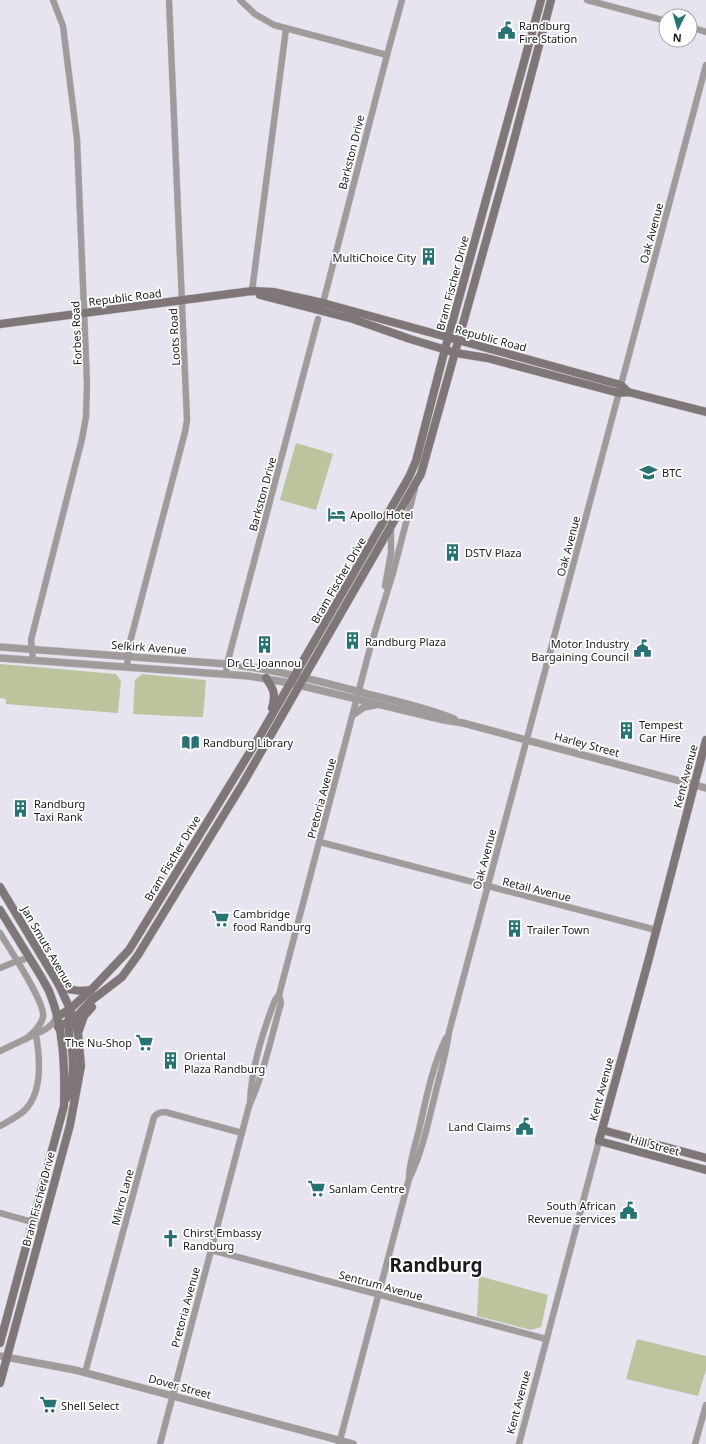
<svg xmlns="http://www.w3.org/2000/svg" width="706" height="1444" font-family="'Noto Sans',sans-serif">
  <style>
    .green { fill: #bbc49d }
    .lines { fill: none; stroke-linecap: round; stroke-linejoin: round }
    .minor-casing { stroke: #c2c0ca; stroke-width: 7 }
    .tertiary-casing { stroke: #c2c0ca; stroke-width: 8 }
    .secondary-casing { stroke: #c2c0ca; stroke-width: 9 }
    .minor { stroke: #a09a9b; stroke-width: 6 }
    .tertiary { stroke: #a09a9b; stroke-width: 7 }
    .secondary { stroke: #7f7677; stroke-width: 8 }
    .labels { text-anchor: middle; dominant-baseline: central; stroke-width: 3.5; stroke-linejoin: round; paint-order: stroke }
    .poi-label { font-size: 11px; fill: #1b1a1e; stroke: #fff; text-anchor: start }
    .street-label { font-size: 11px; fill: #1b1a1e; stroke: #fff }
    .town-label { font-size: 19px; font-weight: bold; fill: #1b1a1e; stroke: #fff }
  </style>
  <rect width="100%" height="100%" fill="#e7e4f0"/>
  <g class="green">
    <path d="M296 443 333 454 316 510 280 500Z"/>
    <path d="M0 664 116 674 121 681 118 713 6 704V699L0 698Z"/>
    <path d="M142 674 206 680 203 717 171 716 133 714 135 680Z"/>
    <path d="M479 1276 548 1295 541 1327 531 1330 477 1316Z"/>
    <path d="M637 1339 706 1356V1370L698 1396 626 1379Z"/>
  </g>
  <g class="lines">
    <defs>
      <g id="minor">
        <path d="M240 0 255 14 274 25 387 55"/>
        <path d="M587 0 666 21"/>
        <path d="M690 27 706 32"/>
        <path d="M252 291 286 29"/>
        <path d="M322 307 387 55 402 0"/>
        <path d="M385 586 391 553V510"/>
        <path d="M33 660 31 640 82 439 86 417 87 384 77 139 63 26 53 0"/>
        <path d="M127 666 130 642 185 432 187 420 169 0"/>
        <path d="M226 673 227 664 318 319"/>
        <path d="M320 842 656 930"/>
        <path d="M0 933C9 948 46 1003 43 1017 41 1026 33 1033 26 1039"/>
        <path d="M0 968 17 961 29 958"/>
        <path d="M0 1051 46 1029 52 1024 57 1017"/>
        <path d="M250 1103C251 1069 263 1031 275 1000L279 995"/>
        <path d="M0 1126C9 1121 17 1117 24 1111 43 1093 40 1058 36 1035"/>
        <path d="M409 1176C410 1160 415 1146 419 1130 426 1099 432 1067 446 1038"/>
        <path d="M0 1213 43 1225"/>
        <path d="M211 1250 546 1339"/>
        <path d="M85 1373 154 1117C157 1113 160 1112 165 1112L242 1133"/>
        <path d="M160 1444 249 1106C264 1073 271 1038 281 1003L279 995 370 648 393 573 415 488"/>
        <path d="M339 1444 409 1179C422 1153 428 1123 435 1095 440 1074 446 1054 449 1032L706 65"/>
        <path d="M519 1444 599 1141"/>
        <path d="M695 1444 706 1405"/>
      </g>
      <g id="tertiary">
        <path d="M0 647 227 664C274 669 318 681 364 693 394 701 425 707 454 719"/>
        <path d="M0 658 249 676 290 683 444 720 463 723 706 788"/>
        <path d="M354 714 364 707 375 705"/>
        <path d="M0 1356 75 1370 353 1444"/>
      </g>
      <g id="secondary">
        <path d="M260 295 353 319 410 339 456 353 487 358 619 393 628 392 706 412"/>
        <path d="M0 324 252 291 273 292 323 303 621 385 628 392"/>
        <path d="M266 678C274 689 276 695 272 708"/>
        <path d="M706 740 648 962 599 1141 706 1170"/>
        <path d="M0 887 59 985 70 1009 78 1033 81 1066 70 1125 0 1383"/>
        <path d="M0 910C10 926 19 941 29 957 36 968 43 979 49 991 64 1027 65 1068 64 1106L0 1343"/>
        <path d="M59 985C70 990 78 992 91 990"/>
        <path d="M57 1017 70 1009 92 989 129 950 261 734 409 477 416 461 445 349 541 0"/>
        <path d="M58 1027 74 1019 92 1000 122 977 138 955 242 785 421 474 509 159 551 0"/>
        <path d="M78 1033 84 1016 92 1007"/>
        <path d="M67 1098C73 1084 74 1065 72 1050 70 1040 67 1029 69 1018"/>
        <path d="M602 1130 706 1158"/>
      </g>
    </defs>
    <use href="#minor" class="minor-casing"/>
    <use href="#tertiary" class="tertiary-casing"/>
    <use href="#secondary" class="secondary-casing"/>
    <use href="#minor" class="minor"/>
    <use href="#tertiary" class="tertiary"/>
    <use href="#secondary" class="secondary"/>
  </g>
  <defs>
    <symbol id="civic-bare" viewBox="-9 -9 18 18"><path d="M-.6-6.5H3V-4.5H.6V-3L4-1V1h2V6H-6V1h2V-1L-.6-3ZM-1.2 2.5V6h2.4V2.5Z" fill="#287274" stroke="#fff" stroke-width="2.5" paint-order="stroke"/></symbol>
    <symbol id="building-bare" viewBox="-9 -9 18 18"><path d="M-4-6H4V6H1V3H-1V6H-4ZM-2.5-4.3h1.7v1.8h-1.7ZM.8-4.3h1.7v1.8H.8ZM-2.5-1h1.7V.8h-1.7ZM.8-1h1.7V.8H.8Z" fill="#287274" stroke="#fff" stroke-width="2.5" paint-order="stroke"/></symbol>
    <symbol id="university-bare" viewBox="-9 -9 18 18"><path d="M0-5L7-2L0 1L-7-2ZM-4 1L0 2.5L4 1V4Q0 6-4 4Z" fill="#287274" stroke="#fff" stroke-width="2.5" paint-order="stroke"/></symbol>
    <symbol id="hotel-bare" viewBox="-9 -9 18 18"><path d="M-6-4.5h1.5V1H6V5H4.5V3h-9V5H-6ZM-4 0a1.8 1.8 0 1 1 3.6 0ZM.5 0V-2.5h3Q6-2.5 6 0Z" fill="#287274" stroke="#fff" stroke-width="2.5" paint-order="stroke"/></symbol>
    <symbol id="library-bare" viewBox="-9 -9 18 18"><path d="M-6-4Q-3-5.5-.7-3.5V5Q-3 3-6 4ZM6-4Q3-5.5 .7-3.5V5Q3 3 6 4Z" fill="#287274" stroke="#fff" stroke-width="2.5" paint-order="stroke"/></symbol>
    <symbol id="supermarket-bare" viewBox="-9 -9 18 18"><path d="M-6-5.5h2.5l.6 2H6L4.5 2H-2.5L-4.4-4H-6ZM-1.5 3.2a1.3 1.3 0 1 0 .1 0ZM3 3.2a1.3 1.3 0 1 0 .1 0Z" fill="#287274" stroke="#fff" stroke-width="2.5" paint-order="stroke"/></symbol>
    <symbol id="church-bare" viewBox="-9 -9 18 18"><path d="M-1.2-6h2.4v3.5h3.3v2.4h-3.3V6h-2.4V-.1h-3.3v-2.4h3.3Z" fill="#287274" stroke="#fff" stroke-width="2.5" paint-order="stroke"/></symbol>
  </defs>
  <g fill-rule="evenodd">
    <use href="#civic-bare" x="494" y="18" width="25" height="25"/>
    <use href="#building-bare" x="416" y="244" width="25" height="25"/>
    <use href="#university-bare" x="636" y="460" width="25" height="25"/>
    <use href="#hotel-bare" x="324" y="502" width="25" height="25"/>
    <use href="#building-bare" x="440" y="540" width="25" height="25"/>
    <use href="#building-bare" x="340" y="628" width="25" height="25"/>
    <use href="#building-bare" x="252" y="632" width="25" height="25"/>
    <use href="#civic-bare" x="630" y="636" width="25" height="25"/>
    <use href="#building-bare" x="614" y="718" width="25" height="25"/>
    <use href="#library-bare" x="178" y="730" width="25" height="25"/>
    <use href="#building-bare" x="8" y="796" width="25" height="25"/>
    <use href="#supermarket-bare" x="208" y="906" width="25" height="25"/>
    <use href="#building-bare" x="502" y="916" width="25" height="25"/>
    <use href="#supermarket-bare" x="132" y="1030" width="25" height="25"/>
    <use href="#building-bare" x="158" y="1048" width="25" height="25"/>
    <use href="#civic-bare" x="512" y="1114" width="25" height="25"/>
    <use href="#supermarket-bare" x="304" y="1176" width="25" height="25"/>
    <use href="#civic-bare" x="616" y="1198" width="25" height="25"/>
    <use href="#church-bare" x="158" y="1226" width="25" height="25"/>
    <use href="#supermarket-bare" x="36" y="1392" width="25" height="25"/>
  </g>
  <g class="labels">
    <g class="poi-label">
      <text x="519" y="25">Randburg<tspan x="519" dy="13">Fire Station</tspan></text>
      <text x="416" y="257" text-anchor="end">MultiChoice City</text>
      <text x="662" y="472">BTC</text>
      <text x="350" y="514">Apollo Hotel</text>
      <text x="465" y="552">DSTV Plaza</text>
      <text x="365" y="641">Randburg Plaza</text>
      <text x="629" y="643" text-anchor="end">Motor Industry<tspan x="629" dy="13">Bargaining Council</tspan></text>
      <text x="264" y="662" text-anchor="middle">Dr CL Joannou</text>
      <text x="639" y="724">Tempest<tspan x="639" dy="13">Car Hire</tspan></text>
      <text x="203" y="742">Randburg Library</text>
      <text x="34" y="803">Randburg<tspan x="34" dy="13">Taxi Rank</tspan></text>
      <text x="233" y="913">Cambridge<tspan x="233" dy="13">food Randburg</tspan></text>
      <text x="527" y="929">Trailer Town</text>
      <text x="132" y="1042" text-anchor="end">The Nu-Shop</text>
      <text x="184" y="1055">Oriental<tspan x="184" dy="13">Plaza Randburg</tspan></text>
      <text x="511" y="1126" text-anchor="end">Land Claims</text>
      <text x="329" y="1188">Sanlam Centre</text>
      <text x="616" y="1205" text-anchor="end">South African<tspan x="616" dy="13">Revenue services</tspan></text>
      <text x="183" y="1232">Chirst Embassy<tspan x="183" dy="13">Randburg</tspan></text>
      <text x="61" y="1405">Shell Select</text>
    </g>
    <g class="street-label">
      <text transform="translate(351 152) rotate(-76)">Barkston Drive</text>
      <text transform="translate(651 233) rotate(-75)">Oak Avenue</text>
      <text transform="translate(452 283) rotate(-75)">Bram Fischer Drive</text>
      <text transform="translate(125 297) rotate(-7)">Republic Road</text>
      <text transform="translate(76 333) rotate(-92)">Forbes Road</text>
      <text transform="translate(174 337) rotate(-93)">Loots Road</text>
      <text transform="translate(491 338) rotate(15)">Republic Road</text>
      <text transform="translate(262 494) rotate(-75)">Barkston Drive</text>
      <text transform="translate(568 546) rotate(-75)">Oak Avenue</text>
      <text transform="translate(338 580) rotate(-60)">Bram Fischer Drive</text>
      <text transform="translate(149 647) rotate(4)">Selkirk Avenue</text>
      <text transform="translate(587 744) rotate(15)">Harley Street</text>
      <text transform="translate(685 776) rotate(-75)">Kent Avenue</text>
      <text transform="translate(321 798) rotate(-75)">Pretoria Avenue</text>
      <text transform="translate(172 858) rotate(-59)">Bram Fischer Drive</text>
      <text transform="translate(484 859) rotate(-75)">Oak Avenue</text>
      <text transform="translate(537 889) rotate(14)">Retail Avenue</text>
      <text transform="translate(48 947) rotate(60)">Jan Smuts Avenue</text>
      <text transform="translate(601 1089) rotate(-75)">Kent Avenue</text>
      <text transform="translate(655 1145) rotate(15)">Hill Street</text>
      <text transform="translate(122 1197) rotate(-75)">Mikro Lane</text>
      <text transform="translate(38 1199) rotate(-75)">Bram Fischer Drive</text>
      <text transform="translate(381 1285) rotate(15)">Sentrum Avenue</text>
      <text transform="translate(185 1307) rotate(-75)">Pretoria Avenue</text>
      <text transform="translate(180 1386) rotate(15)">Dover Street</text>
      <text transform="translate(518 1402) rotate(-75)">Kent Avenue</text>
    </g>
    <g class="town-label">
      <text x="436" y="1265">Randburg</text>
    </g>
  </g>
  <g transform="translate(678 28) rotate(185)"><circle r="19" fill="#ffffff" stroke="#a4a3a5"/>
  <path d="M0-3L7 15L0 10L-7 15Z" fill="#287274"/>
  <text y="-6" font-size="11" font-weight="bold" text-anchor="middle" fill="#1b1a1e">N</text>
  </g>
</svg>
